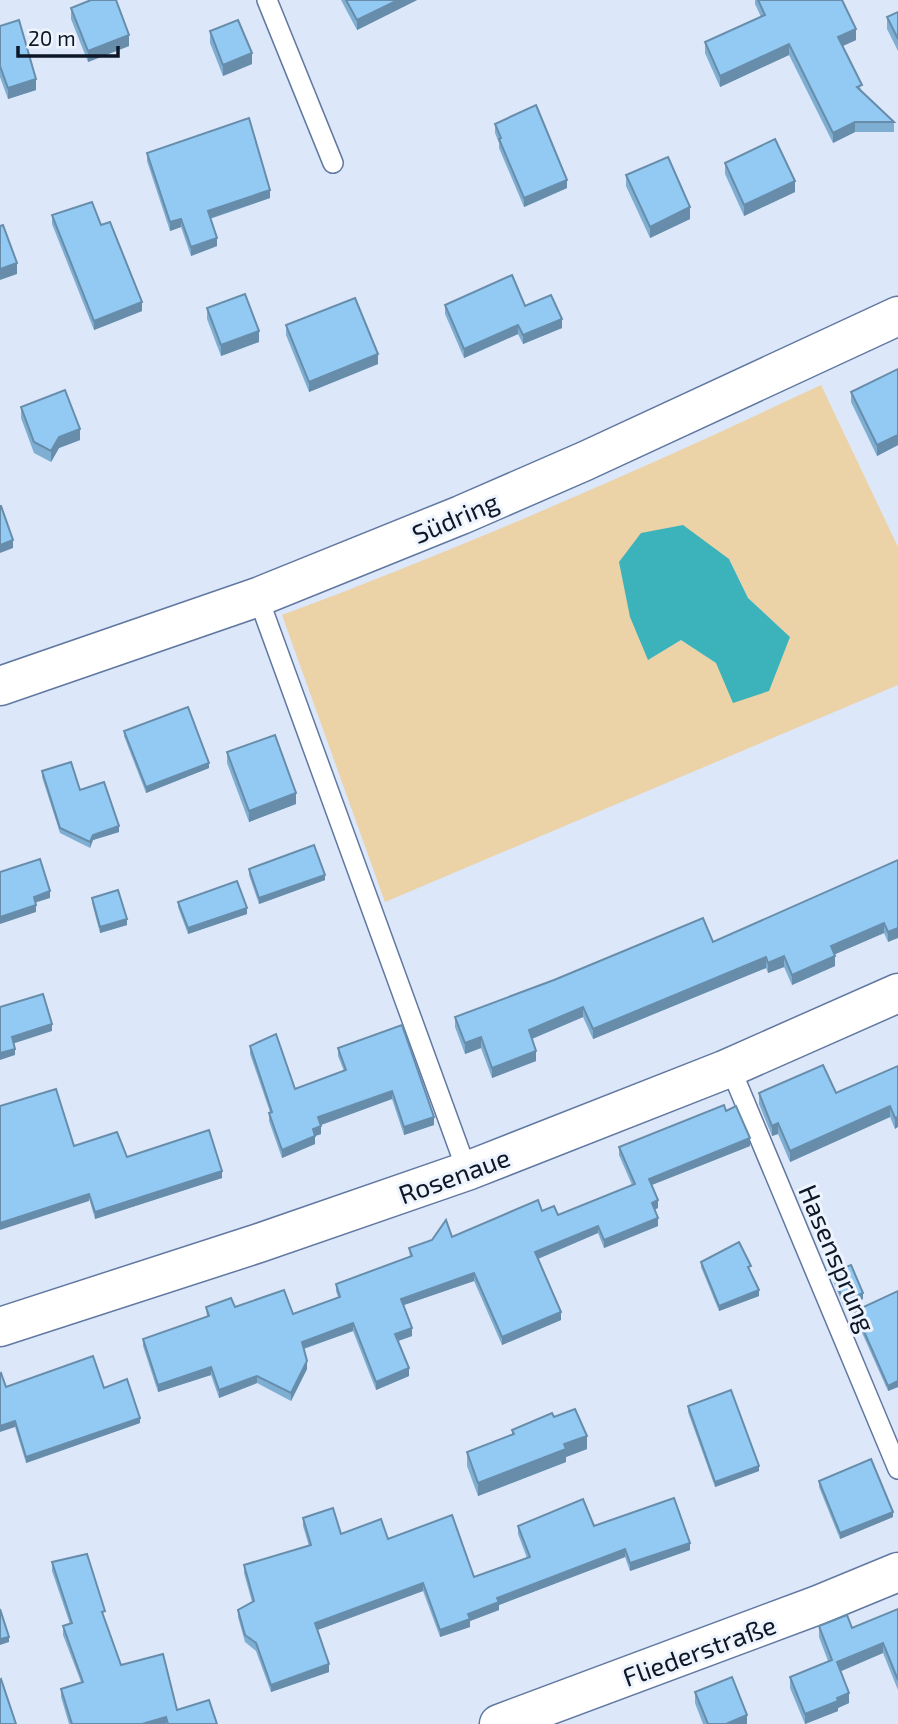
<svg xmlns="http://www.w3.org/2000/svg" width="898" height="1724" font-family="'Exo 2',sans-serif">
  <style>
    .green { fill: #ebd2a7; fill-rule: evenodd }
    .water { fill: #3cb3ba }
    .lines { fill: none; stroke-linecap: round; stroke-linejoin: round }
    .lane-casing { stroke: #6178a1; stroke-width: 22 }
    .street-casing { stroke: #6178a1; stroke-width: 41 }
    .lane { stroke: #fff; stroke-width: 19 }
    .street { stroke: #fff; stroke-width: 38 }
    .wall { fill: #7eaed2 }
    .shaded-wall { fill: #678dab }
    .building { fill: #93caf4; stroke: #678dab; stroke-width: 2 }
    .labels { text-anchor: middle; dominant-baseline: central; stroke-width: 6; stroke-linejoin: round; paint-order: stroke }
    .street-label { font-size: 26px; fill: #0e1727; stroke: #eef4fd }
  </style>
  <rect width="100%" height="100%" fill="#dce7f9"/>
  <path class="green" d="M821 385 898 547V685L385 902 282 615C465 547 645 468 821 385ZM729 559 748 598 790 637 716 663 681 640 648 660Z"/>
  <path class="water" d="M683 525 729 559 748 598 790 637 769 691 733 703 716 663 681 640 648 660 630 617 619 562 641 533Z"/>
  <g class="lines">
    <defs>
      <g id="lane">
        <path d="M267 0 333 163"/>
        <path d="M258 597 467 1171"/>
        <path d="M730 1067 898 1469"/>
      </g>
      <g id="street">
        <path d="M0 686 258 597 461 515 585 461 898 316"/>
        <path d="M0 1327 259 1243 467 1171 724 1070 898 993"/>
        <path d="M499 1724 818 1605 898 1572"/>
      </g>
    </defs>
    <use href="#lane" class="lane-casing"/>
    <use href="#street" class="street-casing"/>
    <use href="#lane" class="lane"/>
    <use href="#street" class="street"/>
  </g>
  <g class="wall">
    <path d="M341 0H417L357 30Z"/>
    <path d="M755 0H842L856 40 843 46 862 92 894 122V132H855L833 143 789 55 720 87 705 53V42L761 17 755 4Z"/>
    <path d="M71 8 129 46 88 62 71 19Z"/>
    <path d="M898 12V51L887 29V17Z"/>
    <path d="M0 26 36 90 8 99 0 77Z"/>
    <path d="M210 31 252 64 223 76 210 43Z"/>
    <path d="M495 124 567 188 524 207 499 148V143L495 133Z"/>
    <path d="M147 153 270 198 210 219 217 246 191 256 181 227 170 231 147 161Z"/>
    <path d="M725 163 795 192 744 216 725 174Z"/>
    <path d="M626 175 690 219 650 238 626 186Z"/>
    <path d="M52 215 101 225 142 311 94 330 52 224Z"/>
    <path d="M445 305 525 306 562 328 523 344 518 334 464 358 445 314Z"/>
    <path d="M207 308 259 342 221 356 207 319Z"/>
    <path d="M286 325 378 364 309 392 286 335Z"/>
    <path d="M898 369V445L877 456 851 402V392Z"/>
    <path d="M21 407 80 440 59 448 51 462 34 453 21 418Z"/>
    <path d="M124 731 209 768 146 793 124 736Z"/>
    <path d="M227 752 296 804 249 822 227 763Z"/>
    <path d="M42 771 80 790 119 832 93 840 90 848 60 833 42 777Z"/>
    <path d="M898 860 888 942 884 933 835 954V966L792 985 784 967 768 973 766 968 593 1039 583 1017 532 1039 536 1061 492 1078 481 1048 465 1054 455 1027V1017L713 942Z"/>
    <path d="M249 869 325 880 259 904 249 875Z"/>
    <path d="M92 898 127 925 100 933 92 903Z"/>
    <path d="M178 902 247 914 188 934 178 907Z"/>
    <path d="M250 1046 295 1089 344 1071 338 1056V1048L434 1125 404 1135 392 1099 321 1125V1134L315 1136V1144L282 1158 269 1121V1113L270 1112 250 1054Z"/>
    <path d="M898 1066 895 1129 890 1117 790 1162 778 1134 772 1136 759 1104V1093H836Z"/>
    <path d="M726 1111 750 1146 652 1185 658 1208 654 1209 658 1226 604 1248 598 1233 538 1259 561 1320 502 1345 474 1281 404 1305 412 1336 398 1341 409 1376 376 1390 353 1331 304 1349 307 1369 291 1401 257 1383 219 1398 211 1375 158 1392 143 1346V1339L207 1317 206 1307H235L293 1314 338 1297 336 1291V1284L410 1257 409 1248 452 1237 542 1211 558 1215 632 1185 619 1155V1147Z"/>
    <path d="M74 1146 127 1157 222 1178 95 1219Z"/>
    <path d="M701 1262 750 1272 759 1296 719 1311 701 1267Z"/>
    <path d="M832 1273 863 1299 844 1307 832 1278Z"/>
    <path d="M898 1291V1387L888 1391 855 1317V1311Z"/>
    <path d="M6 1387 104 1388 140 1423 26 1463 15 1427Z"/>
    <path d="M688 1406 759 1471 715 1487 688 1412Z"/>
    <path d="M554 1417 587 1449 566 1457V1462L478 1496 467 1466V1452L512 1434V1430Z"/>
    <path d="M819 1481 893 1517 840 1539 819 1487Z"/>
    <path d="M303 1518 341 1534 388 1539 474 1577 527 1558 518 1534V1526H594L690 1550 630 1571 625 1557 499 1605V1610L470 1621V1627L440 1637 423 1591 317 1630 329 1672 271 1692 256 1651 245 1642 238 1617V1610L252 1602 244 1573V1565L309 1546 303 1526Z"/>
    <path d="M52 1562 105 1620 121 1665 177 1710 217 1724H69L61 1697V1689L81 1682 63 1635V1626L70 1624 52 1571Z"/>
    <path d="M898 1609V1690L883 1653 840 1671 849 1703 838 1708V1711L805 1724 790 1688V1677L828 1661 819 1637V1626L852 1628Z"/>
    <path d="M695 1692 747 1724H703L695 1703Z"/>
  </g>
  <g class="shaded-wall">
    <path d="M398 0H417L357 30V20Z"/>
    <path d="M856 29V40L838 48V37Z"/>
    <path d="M129 35V46L88 62V51Z"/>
    <path d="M789 44V55L720 87V76Z"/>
    <path d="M252 53V64L223 76V65Z"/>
    <path d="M36 79V90L8 99V88Z"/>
    <path d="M855 122V132L833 143V133Z"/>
    <path d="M567 180V188L524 207V198Z"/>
    <path d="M795 181V192L744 216V205Z"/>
    <path d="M270 190V198L208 219V211Z"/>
    <path d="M690 207V219L650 238V227Z"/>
    <path d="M181 219V227L170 231V222Z"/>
    <path d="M217 238V246L191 256V247Z"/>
    <path d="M17 263V274L0 280V269Z"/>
    <path d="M142 302V311L94 330V321Z"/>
    <path d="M562 319V328L523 344V335Z"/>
    <path d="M518 325V334L464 358V349Z"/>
    <path d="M259 331V342L221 356V345Z"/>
    <path d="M378 354V364L309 392V382Z"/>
    <path d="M80 429V440L59 448 51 462V451L59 437Z"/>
    <path d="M898 435V445L877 456V445Z"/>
    <path d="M13 540V548L0 553V545Z"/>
    <path d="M209 763V768L146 793V787Z"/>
    <path d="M296 793V804L249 822V811Z"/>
    <path d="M119 826V832L93 840 90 848V842L93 835Z"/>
    <path d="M325 875V880L259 904V898Z"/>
    <path d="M50 891V898L34 903V897Z"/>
    <path d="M36 905V912L0 924V917Z"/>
    <path d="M247 908V914L188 934V928Z"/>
    <path d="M127 919V925L100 933V927Z"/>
    <path d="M884 923V933L831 956V946Z"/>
    <path d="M898 928V938L888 942V932Z"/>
    <path d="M784 956V967L768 973V963Z"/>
    <path d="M835 956V966L792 985V975Z"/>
    <path d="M766 957V968L593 1039V1029Z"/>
    <path d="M583 1007V1017L529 1040V1030Z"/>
    <path d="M52 1024V1031L12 1044V1037Z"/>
    <path d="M481 1037V1048L465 1054V1043Z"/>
    <path d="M15 1049V1055L0 1060V1053Z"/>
    <path d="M536 1051V1061L492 1078V1068Z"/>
    <path d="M392 1091V1099L318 1126V1117Z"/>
    <path d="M890 1106V1117L790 1162V1151Z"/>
    <path d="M434 1117V1125L404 1135V1127Z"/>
    <path d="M898 1117V1127L895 1129V1118Z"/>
    <path d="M778 1123V1134L772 1136V1126Z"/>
    <path d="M321 1126V1134L315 1136V1144L282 1158V1150L313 1129Z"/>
    <path d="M750 1138V1146L649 1186V1179Z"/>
    <path d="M222 1171V1178L95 1219V1212Z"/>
    <path d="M89 1194V1201L0 1230V1223Z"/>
    <path d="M658 1200V1208L652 1211V1203Z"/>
    <path d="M658 1218V1226L604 1248V1240Z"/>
    <path d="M598 1226V1233L535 1260V1252Z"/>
    <path d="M474 1273V1281L401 1306V1299Z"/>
    <path d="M759 1290V1296L719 1311V1306Z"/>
    <path d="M863 1293V1299L844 1307V1302Z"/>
    <path d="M561 1312V1320L502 1345V1337Z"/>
    <path d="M353 1323V1331L302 1349V1342Z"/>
    <path d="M412 1328V1336L395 1342V1334Z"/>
    <path d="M307 1361V1369L291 1401V1393Z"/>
    <path d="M211 1367V1375L158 1392V1385Z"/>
    <path d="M409 1368V1376L376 1390V1382Z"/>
    <path d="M257 1376V1383L219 1398V1390Z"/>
    <path d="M898 1381V1387L888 1391V1386Z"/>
    <path d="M140 1418V1423L26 1463V1457Z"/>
    <path d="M15 1421V1427L0 1432V1426Z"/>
    <path d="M587 1436V1449L566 1457V1462L478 1496V1483L564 1444Z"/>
    <path d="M759 1466V1471L715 1487V1482Z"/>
    <path d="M893 1512V1517L840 1539V1533Z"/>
    <path d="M690 1543V1550L630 1571V1563Z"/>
    <path d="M625 1549V1557L499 1605V1610L470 1621V1627L440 1637V1630L497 1598Z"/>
    <path d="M423 1583V1591L315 1631V1623Z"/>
    <path d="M9 1637V1642L0 1645V1639Z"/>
    <path d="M883 1643V1653L837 1673V1662Z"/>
    <path d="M329 1664V1672L271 1692V1685Z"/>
    <path d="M849 1693V1703L838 1708V1711L805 1724V1714Z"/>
    <path d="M747 1715V1724H726Z"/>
    <path d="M166 1717V1724H142Z"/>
  </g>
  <g class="building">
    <path d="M91 0H116L129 35 88 51 71 8Z"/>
    <path d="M346 0H398L357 20Z"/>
    <path d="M758 0H842L856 29 838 37 862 85 857 87 894 122H855L833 133 789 44 720 76 705 42 765 15Z"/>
    <path d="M898 12V39L887 17Z"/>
    <path d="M19 20 36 79 8 88 0 66V26Z"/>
    <path d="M238 20 252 53 223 65 210 31Z"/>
    <path d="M536 105 567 180 524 198 499 139 501 138 495 124Z"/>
    <path d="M249 118 270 190 208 211 217 238 191 247 181 219 170 222 147 153Z"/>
    <path d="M775 139 795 181 744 205 725 163Z"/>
    <path d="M668 157 690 207 650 227 626 175Z"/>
    <path d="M92 202 101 225 110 222 142 302 94 321 52 215Z"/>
    <path d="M3 225 17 263 0 269V226Z"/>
    <path d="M512 275 525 306 551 295 562 319 523 335 518 325 464 349 445 305Z"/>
    <path d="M245 294 259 331 221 345 207 308Z"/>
    <path d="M355 298 378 354 309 382 286 325Z"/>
    <path d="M898 369V435L877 445 851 392Z"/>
    <path d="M65 390 80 429 59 437 51 451 34 442 21 407Z"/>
    <path d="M0 506H1L13 540 0 545Z"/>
    <path d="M188 707 209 763 146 787 124 731Z"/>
    <path d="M275 735 296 793 249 811 227 752Z"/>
    <path d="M71 762 80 790 104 782 119 826 93 835 90 842 60 828 42 771Z"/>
    <path d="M314 845 325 875 259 898 249 869Z"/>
    <path d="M40 859 50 891 34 897 36 905 0 917V872Z"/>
    <path d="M898 860V928L888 932 884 923 831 946 835 956 792 975 784 956 768 963 766 957 593 1029 583 1007 529 1030 536 1051 492 1068 481 1037 465 1043 455 1017 554 980 703 918 713 942Z"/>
    <path d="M237 881 247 908 188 928 178 902Z"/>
    <path d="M118 890 127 919 100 927 92 898Z"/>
    <path d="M43 994 52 1024 12 1037 15 1049 0 1053V1007Z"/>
    <path d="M402 1025 434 1117 404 1127 392 1091 318 1117 321 1126 313 1129 315 1136 282 1150 269 1113 272 1112 250 1046 276 1034 295 1089 346 1070 338 1048Z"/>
    <path d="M823 1065 836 1093 898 1066V1117L895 1118 890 1106 790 1151 778 1123 772 1126 759 1093Z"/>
    <path d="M56 1089 74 1146 117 1132 127 1157 209 1130 222 1171 95 1212 89 1194 0 1223V1106Z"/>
    <path d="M724 1105 726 1111 736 1106 750 1138 649 1179 658 1200 652 1203 658 1218 604 1240 598 1226 535 1252 561 1312 502 1337 474 1273 401 1299 412 1328 395 1334 409 1368 376 1382 353 1323 302 1342 307 1361 291 1393 257 1376 219 1390 211 1367 158 1385 143 1339 209 1316 206 1307 231 1298 235 1307 284 1290 293 1314 340 1297 336 1284 412 1256 409 1248 432 1240 446 1220 452 1237 538 1200 542 1211 554 1206 558 1215 635 1184 619 1147Z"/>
    <path d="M739 1242 751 1266 748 1267 759 1290 719 1306 701 1262Z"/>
    <path d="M851 1265 863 1293 844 1302 832 1273Z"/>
    <path d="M898 1291V1381L888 1386 855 1311Z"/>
    <path d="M93 1356 104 1388 127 1379 140 1418 26 1457 15 1421 0 1426V1374L1 1373 6 1387Z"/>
    <path d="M731 1390 759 1466 715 1482 688 1406Z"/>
    <path d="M575 1409 587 1436 564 1444 566 1449 478 1483 467 1452 514 1434 512 1430 552 1413 554 1417Z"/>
    <path d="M871 1459 893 1512 840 1533 819 1481Z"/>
    <path d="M674 1498 690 1543 630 1563 625 1549 497 1598 499 1602 468 1614 470 1619 440 1630 423 1583 315 1623 329 1664 271 1685 256 1643 245 1635 238 1610 254 1601 244 1565 311 1545 303 1518 333 1508 341 1534 381 1519 388 1539 452 1515 474 1577 530 1557 518 1526 583 1499 594 1526Z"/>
    <path d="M87 1554 105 1611 102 1612 121 1665 163 1654 177 1710 209 1700 217 1724H168L166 1717 142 1724H72L61 1689 83 1682 63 1626 72 1623 52 1562Z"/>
    <path d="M0 1609 9 1637 0 1639Z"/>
    <path d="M898 1609V1680L883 1643 837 1662 849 1693 837 1698 838 1701 805 1714 790 1677 832 1660 819 1626 847 1615 852 1628Z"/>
    <path d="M732 1677 747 1715 726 1724H708L695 1692Z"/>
    <path d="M1 1679 16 1724H0V1680Z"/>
  </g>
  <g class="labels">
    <g class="street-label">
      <text transform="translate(455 517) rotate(-23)">Südring</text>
      <text transform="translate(454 1175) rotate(-20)">Rosenaue</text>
      <text transform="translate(838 1258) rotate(67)">Hasensprung</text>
      <text transform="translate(699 1650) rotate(-20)">Fliederstraße</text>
    </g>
  </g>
  <path d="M18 46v10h100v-10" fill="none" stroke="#0e1727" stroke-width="3.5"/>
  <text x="28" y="46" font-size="21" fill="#0e1727" stroke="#eef4fd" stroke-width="5" paint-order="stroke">20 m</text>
</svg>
